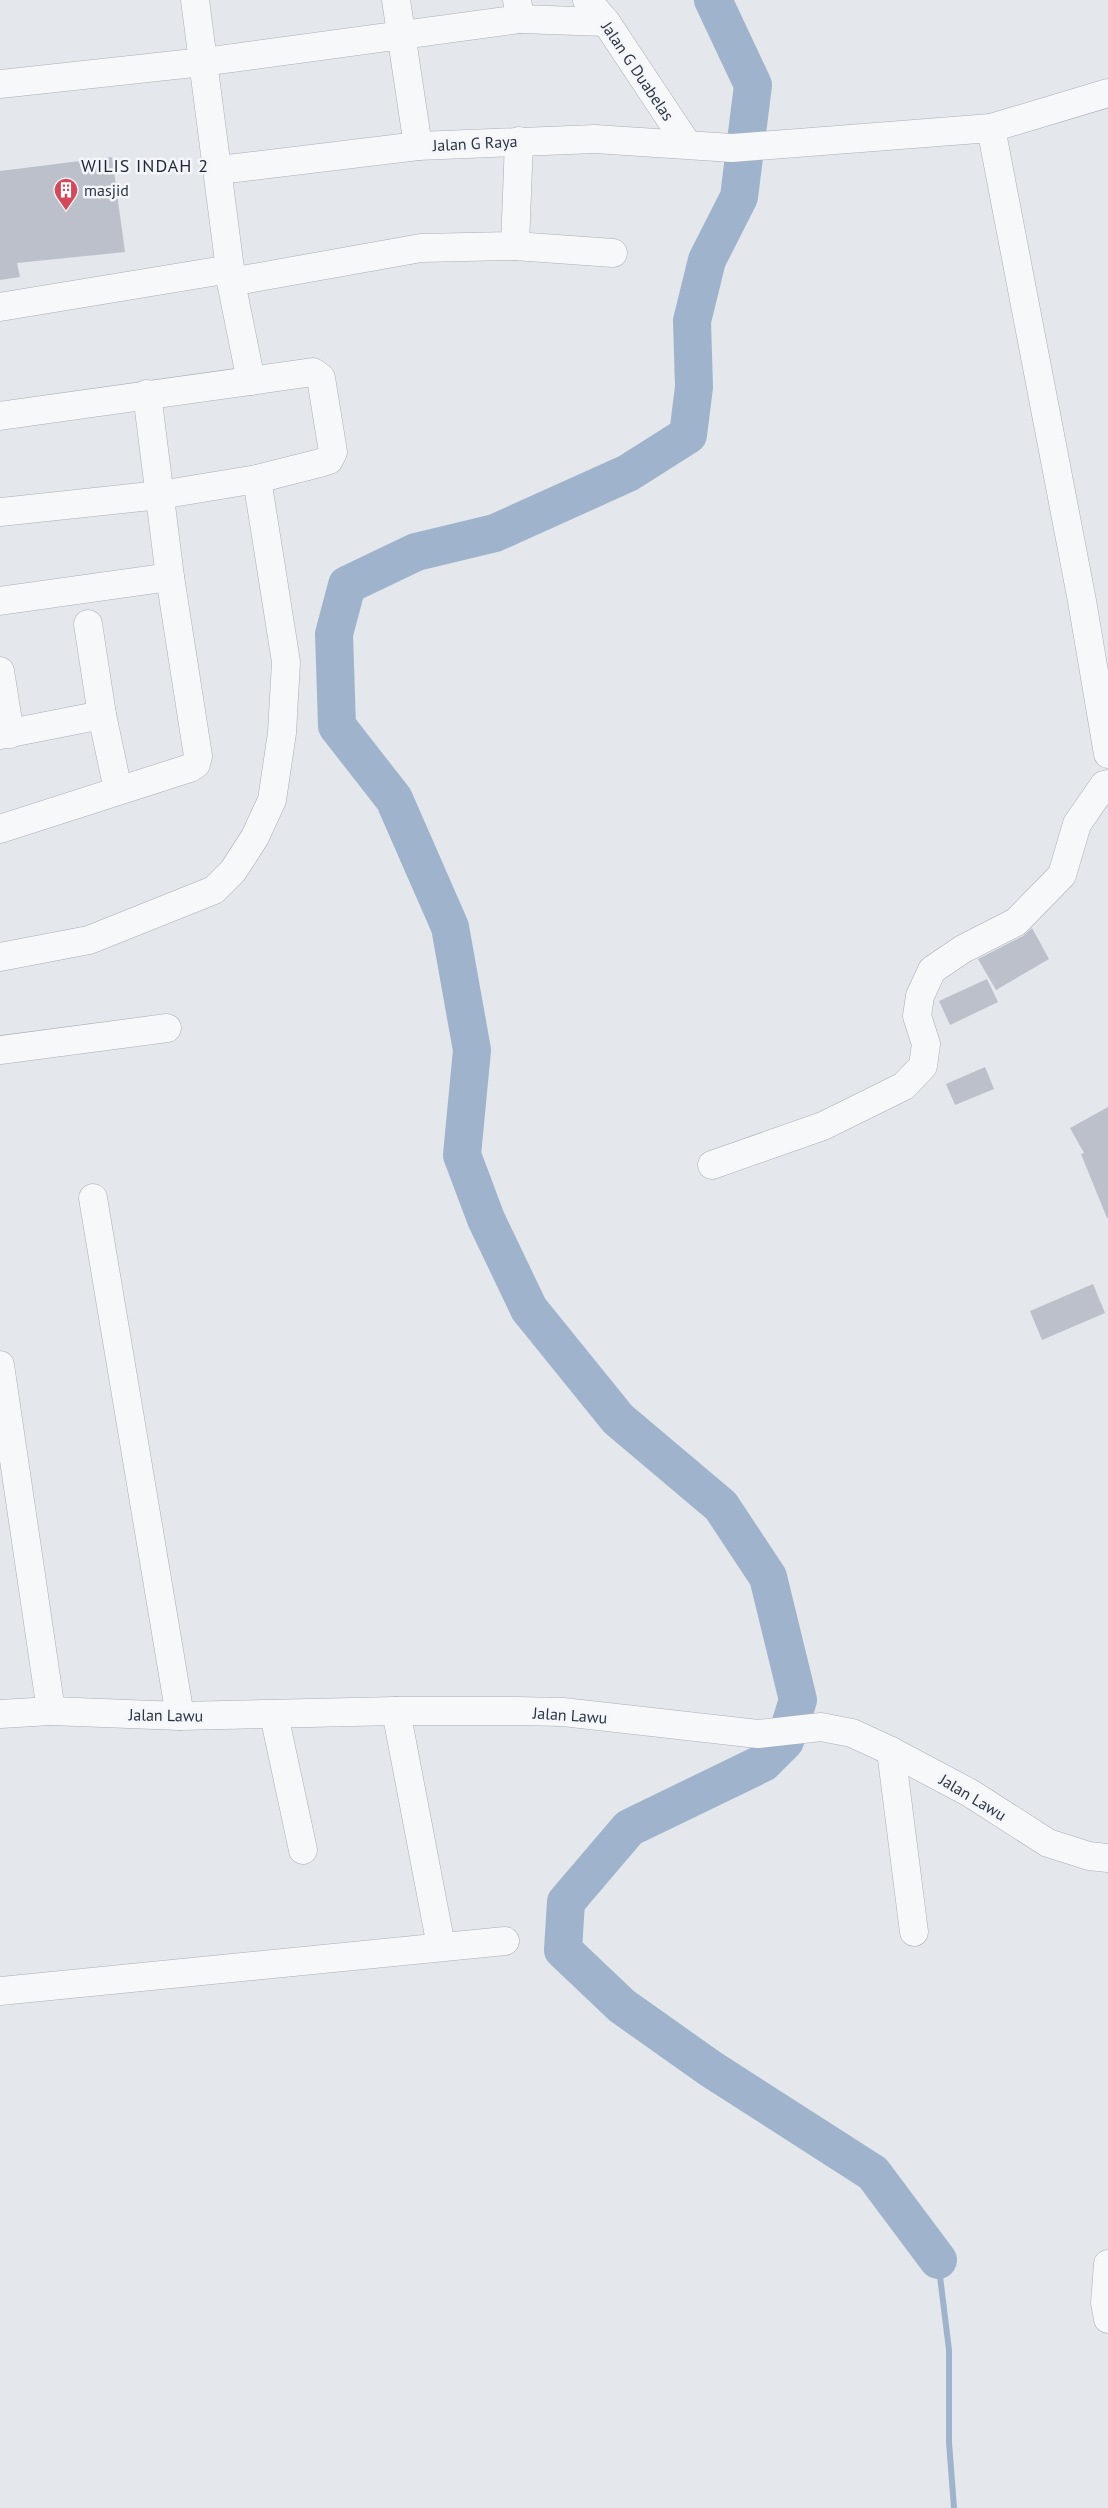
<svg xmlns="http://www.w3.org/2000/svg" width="1108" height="2508" font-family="'PT Sans',sans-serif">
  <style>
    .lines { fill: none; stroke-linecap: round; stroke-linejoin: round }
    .stream { stroke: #9fb4cc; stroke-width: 6 }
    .river { stroke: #9fb4cc; stroke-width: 38 }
    .building { fill: #bbc0ca }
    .minor-casing { stroke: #a9aeb7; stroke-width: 29 }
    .minor { stroke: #f7f8fa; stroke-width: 28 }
    .labels { text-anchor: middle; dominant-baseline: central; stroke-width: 5; stroke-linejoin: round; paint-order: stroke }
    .street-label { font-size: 16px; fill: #2b3445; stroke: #f4f6f9 }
    .poi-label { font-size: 16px; fill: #2b3445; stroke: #f4f6f9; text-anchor: start }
    .neighbourhood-label { font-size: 18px; letter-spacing: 1px; fill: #1d2536; stroke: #f4f6f9 }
  </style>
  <rect width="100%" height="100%" fill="#e4e7ec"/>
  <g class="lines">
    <path class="stream" d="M938 2260 949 2350V2442L954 2508"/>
    <path class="river" d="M713 0 753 85 739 197 707 260 692 321 694 387 688 435 628 473 495 533 416 552 347 585 334 634 337 726 394 799 450 927 472 1050 462 1155 486 1219 529 1309 618 1419 721 1506 768 1577 798 1700 785 1741 763 1763 629 1828 566 1902 563 1950 622 2006 711 2069 873 2173 938 2260"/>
  </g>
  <g class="building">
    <path d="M112 157 125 252 17 263 20 277 0 280V171Z"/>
    <path d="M1032 928 1049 959 996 990 978 959 1023 936Z"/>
    <path d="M987 979 998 1002 950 1025 939 1001Z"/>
    <path d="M985 1067 994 1089 955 1105 946 1084Z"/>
    <path d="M1108 1107V1218H1107L1081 1154 1084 1153 1070 1128Z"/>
    <path d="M1093 1284 1105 1313 1042 1340 1030 1311Z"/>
  </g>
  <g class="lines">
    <defs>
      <g id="minor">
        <path d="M195 0 230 269"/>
        <path d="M396 0 418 146"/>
        <path d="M587 0 606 22 687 144"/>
        <path d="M520 19 606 22"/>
        <path d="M0 84 203 62 520 19 517 0"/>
        <path d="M991 128 1082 601 1108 754"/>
        <path d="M219 170 418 146 595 139 732 148 991 128 1108 93"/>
        <path d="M515 246 613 253"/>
        <path d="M231 282 251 381"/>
        <path d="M0 307 230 269 231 282 421 248 515 246 519 141"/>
        <path d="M0 416 313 372 321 378 333 452 329 460 320 463 257 479 160 495 0 512"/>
        <path d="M0 601 170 577"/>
        <path d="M88 624 102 715 118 790"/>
        <path d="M0 671 10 734"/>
        <path d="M0 735 102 715"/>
        <path d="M0 829 190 768 196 764 198 756 170 577 147 394"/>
        <path d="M0 957 89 940 214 890 233 871 255 837 272 800 282 733 286 662 257 479"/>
        <path d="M0 1050 167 1028"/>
        <path d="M712 1165 823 1126 904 1086 923 1066 926 1044 917 1016 920 996 932 970 963 949 1016 922 1062 875 1077 824 1104 785 1108 784"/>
        <path d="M93 1198 180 1716"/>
        <path d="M0 1365 51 1711"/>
        <path d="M396 1711 441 1946"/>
        <path d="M0 1714 51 1711 180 1716 396 1711H515L563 1712 758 1734 821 1727 852 1733 891 1751 970 1793 1048 1843 1089 1856 1108 1858"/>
        <path d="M274 1715 303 1850"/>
        <path d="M891 1751 914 1932"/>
        <path d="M0 1991 505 1941"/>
        <path d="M1108 2264 1105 2303 1108 2319"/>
      </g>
    </defs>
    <use href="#minor" class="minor-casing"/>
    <use href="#minor" class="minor"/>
  </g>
  <defs>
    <symbol id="building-pin" viewBox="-11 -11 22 30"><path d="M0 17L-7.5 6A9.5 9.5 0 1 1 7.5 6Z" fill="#d1495b" stroke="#f4f6f9"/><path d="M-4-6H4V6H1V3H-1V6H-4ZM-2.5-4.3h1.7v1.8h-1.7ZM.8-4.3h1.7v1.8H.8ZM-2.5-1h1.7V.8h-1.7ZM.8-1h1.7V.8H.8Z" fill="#fff"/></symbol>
  </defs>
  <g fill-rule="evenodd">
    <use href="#building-pin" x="52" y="176" width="28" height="38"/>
  </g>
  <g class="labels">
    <g class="street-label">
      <text transform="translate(638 71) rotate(56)">Jalan G Duabelas</text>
      <text transform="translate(475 143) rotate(-3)">Jalan G Raya</text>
      <text transform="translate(166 1715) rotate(1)">Jalan Lawu</text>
      <text transform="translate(570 1715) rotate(4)">Jalan Lawu</text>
      <text transform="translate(973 1797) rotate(31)">Jalan Lawu</text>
    </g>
    <g class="poi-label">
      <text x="84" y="190">masjid</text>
    </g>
    <g class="neighbourhood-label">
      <text x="145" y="165">WILIS INDAH 2</text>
    </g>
  </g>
</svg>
